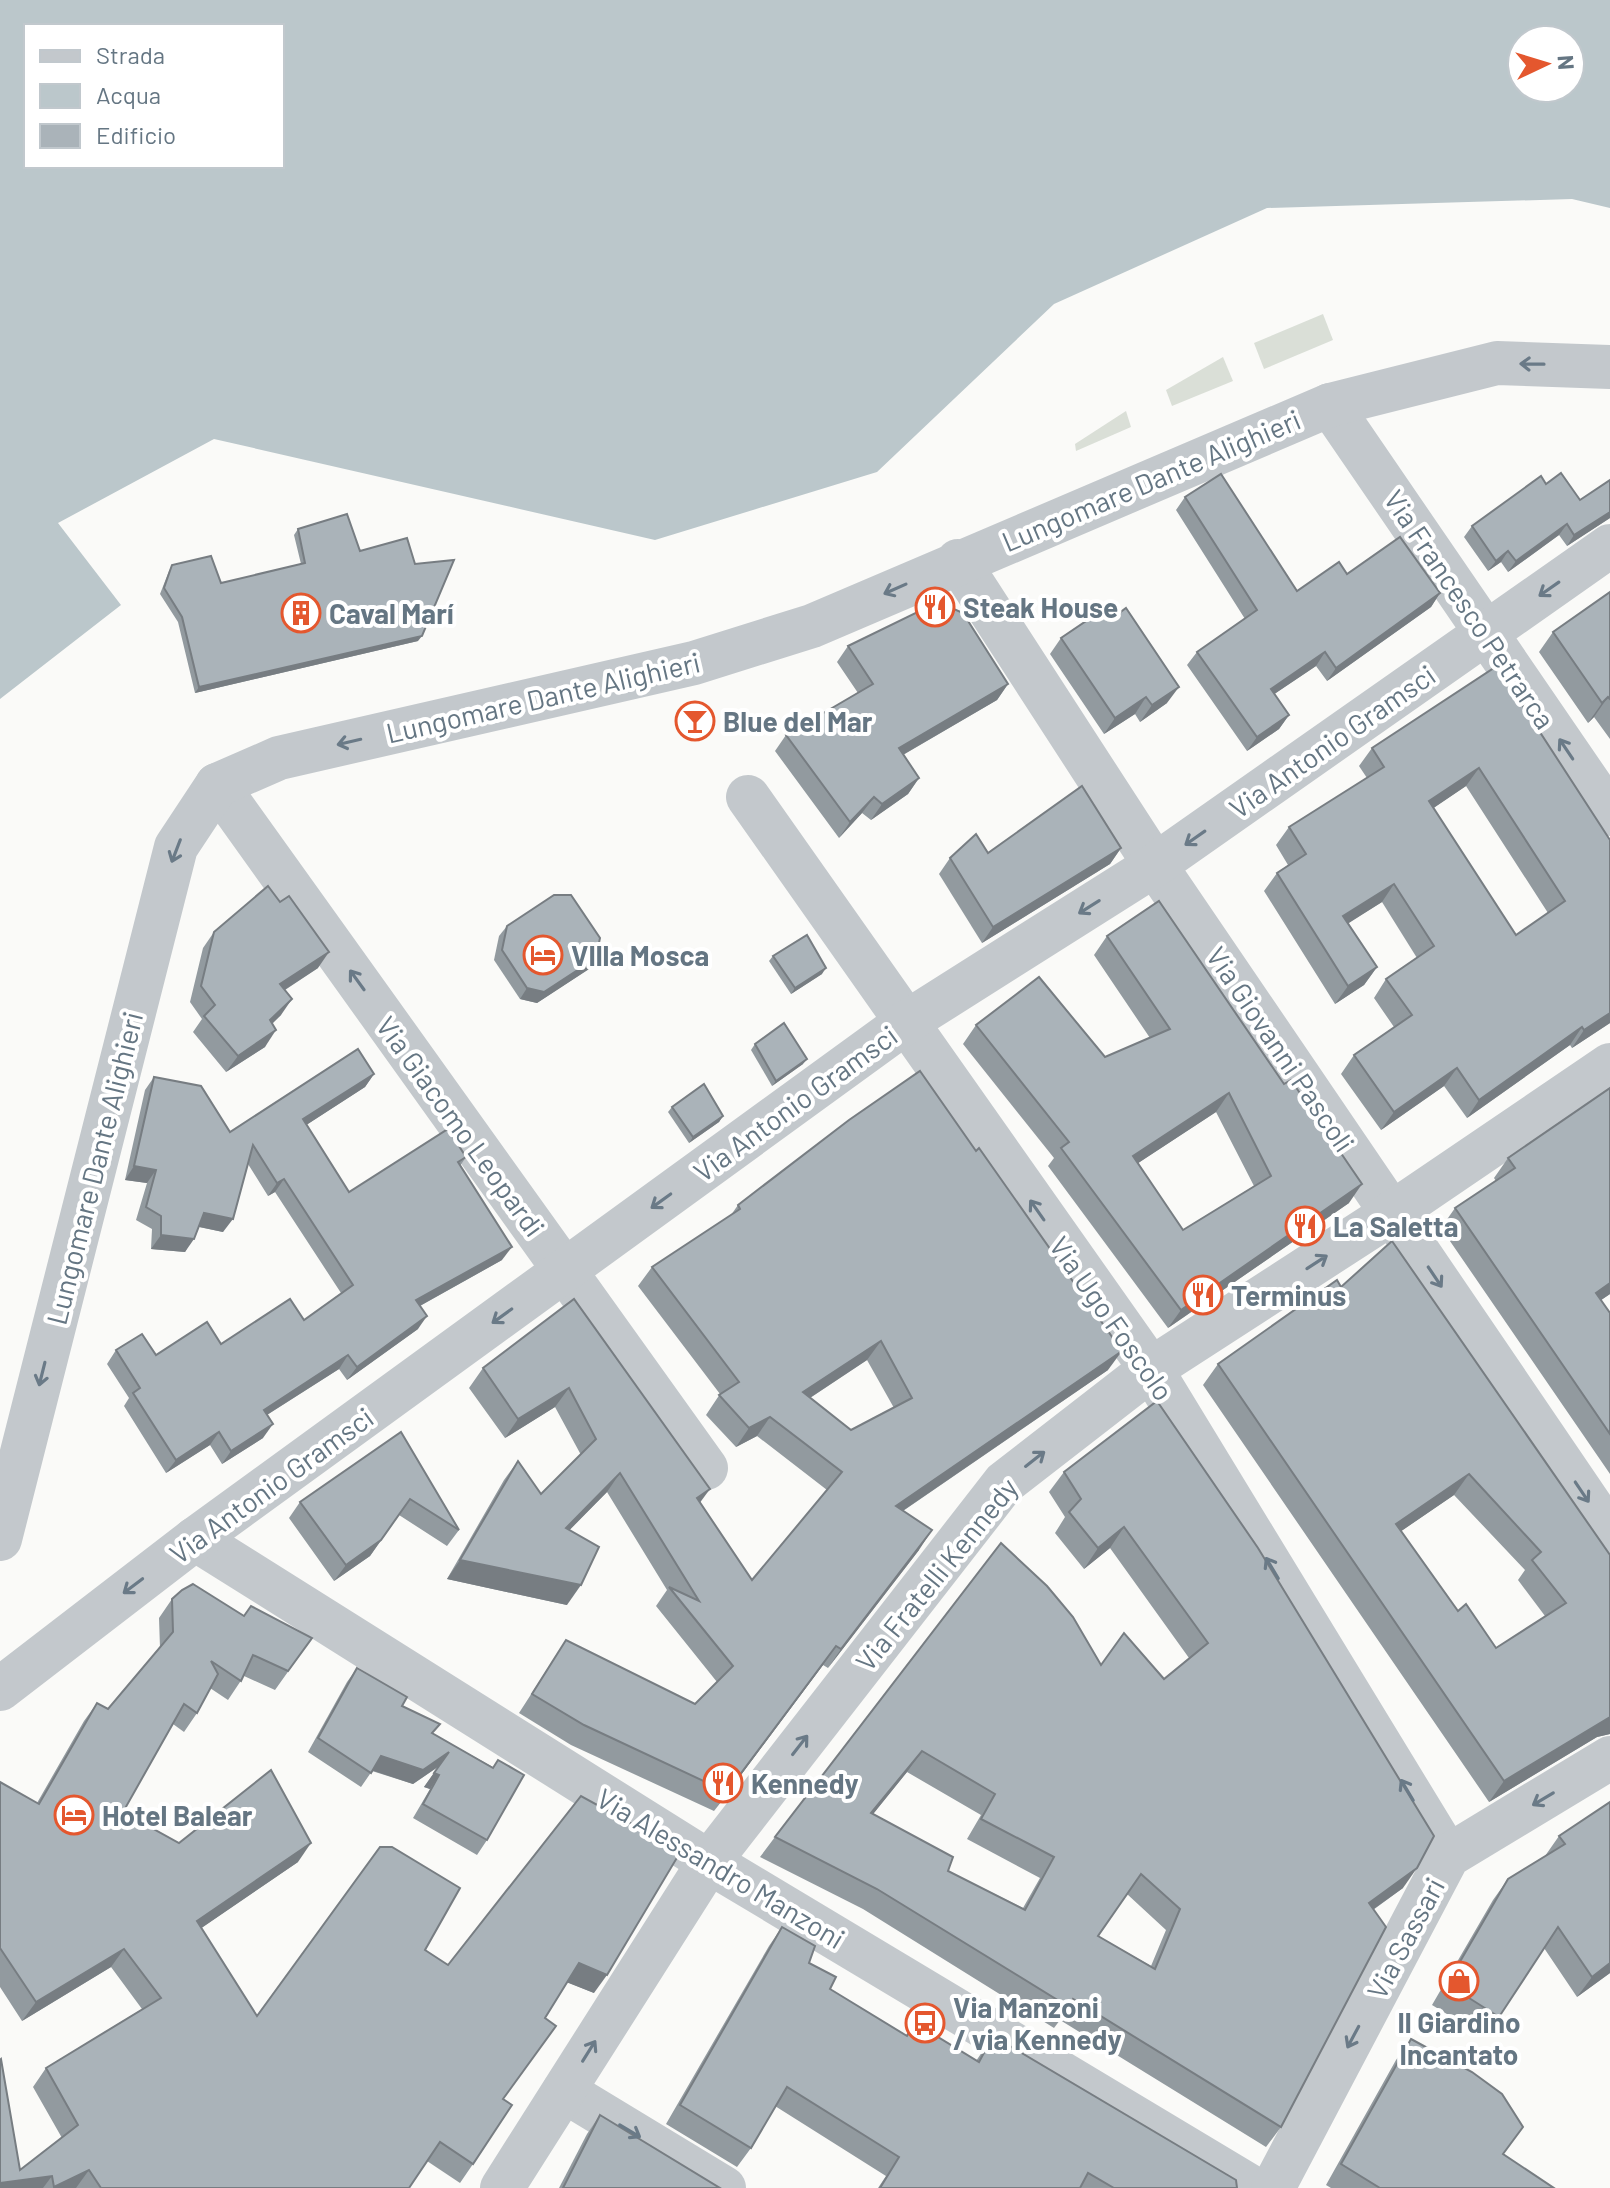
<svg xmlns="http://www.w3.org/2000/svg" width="1610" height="2188" font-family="Barlow,sans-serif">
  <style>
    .green { fill: #dadfd7 }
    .water { fill: #bbc7cb; fill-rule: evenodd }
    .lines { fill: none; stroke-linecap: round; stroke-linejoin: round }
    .minor { stroke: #c3c8cc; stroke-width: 44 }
    .wall { fill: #929a9f; fill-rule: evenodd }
    .shaded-wall { fill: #777d82 }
    .building { fill: #aab3b9; stroke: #777d82; stroke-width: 2; fill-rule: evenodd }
    .oneway { stroke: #6a7a87 }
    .labels { text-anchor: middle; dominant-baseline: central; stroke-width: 8; stroke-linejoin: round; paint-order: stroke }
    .street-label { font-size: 28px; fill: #657683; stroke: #fff }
    .poi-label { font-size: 28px; font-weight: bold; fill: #657683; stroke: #fff; text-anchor: start }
  </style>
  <rect width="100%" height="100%" fill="#fafaf8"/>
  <g class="green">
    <path d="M1323 314 1333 340 1264 369 1254 343Z"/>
    <path d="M1223 357 1233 381 1172 406 1166 390Z"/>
    <path d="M1126 411 1131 427 1076 451 1075 444Z"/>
  </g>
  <path class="water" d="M0 0H1610V208L1572 199 1267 208 1054 304 877 472 655 540 214 439 58 523 121 605 0 699ZM26 26H282V166H26ZM1522 40H1570V88H1522Z"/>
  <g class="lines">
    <g class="minor">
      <path d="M1330 405 1610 814"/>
      <path d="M958 561 1155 865 1610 1534"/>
      <path d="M217 785 706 1468"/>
      <path d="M748 797 1151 1369 1448 1856"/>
      <path d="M0 1539 176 847 217 785 279 758 694 663 812 626 1330 405 1497 363 1610 367"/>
      <path d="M195 1539 709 1862 1253 2188"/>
      <path d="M0 1689 195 1539 905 1023 1155 865 1610 546"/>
      <path d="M564 2091 724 2188"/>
      <path d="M502 2188 709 1862 1004 1483 1151 1369 1392 1213 1610 1065"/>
      <path d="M1273 2188 1448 1856 1610 1758"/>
    </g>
  </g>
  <g class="wall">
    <path d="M1546 484 1580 500 1610 518 1567 546 1559 535 1508 572 1501 562 1488 571 1464 537 1472 526Z"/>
    <path d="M1185 497 1297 591 1347 574 1440 593 1431 607 1327 681 1316 666 1274 694 1289 715 1279 729 1247 751 1187 665 1197 652 1245 619 1176 510Z"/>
    <path d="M298 529 360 551 418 641 195 693 178 622 160 594 169 571 172 565 221 583 301 564 294 535Z"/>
    <path d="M1610 592V739L1594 717 1588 723 1539 652 1553 632Z"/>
    <path d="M1061 638 1167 703 1140 722 1135 714 1104 734 1050 654Z"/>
    <path d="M848 646 1008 684 997 700 903 755 919 778 908 794 871 820 862 813 839 838 775 751 786 735 858 693 837 662Z"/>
    <path d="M1497 666 1610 840V1023L1572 1048 1570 1045 1467 1118 1444 1086 1381 1130 1341 1074 1354 1055 1394 1027 1374 998 1386 979 1417 958 1382 902 1348 923 1377 967 1364 985 1335 1004 1264 891 1277 873 1288 865 1276 845 1289 827 1367 778 1359 766 1372 748ZM1466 786 1548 913 1516 935 1433 808Z"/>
    <path d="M1121 848 1110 864 982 943 939 874 950 858 988 853Z"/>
    <path d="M507 926 596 958 589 969 537 1003 520 999 494 960 499 936Z"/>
    <path d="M214 932 318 968 285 990 281 1015 272 1024 265 1047 226 1072 193 1032 202 1019 190 1002 203 948Z"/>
    <path d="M1107 936 1349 1203 1168 1328 1048 1166 1054 1158 963 1044 976 1025 1105 1057 1150 1038 1094 955ZM1216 1112 1254 1186 1183 1230 1138 1163Z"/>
    <path d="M773 956 822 974 791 994 769 961Z"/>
    <path d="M755 1044 803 1064 772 1086 751 1050Z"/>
    <path d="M374 1074 365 1087 306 1125 349 1192 466 1157 460 1166 502 1260 420 1306 418 1329 347 1380 339 1369 267 1415 263 1438 222 1464 210 1445 166 1473 124 1406 129 1398 107 1364 116 1350 156 1355 221 1344 304 1320 341 1293 275 1192 268 1196 248 1164 223 1232 199 1227 185 1252 151 1249 152 1229 136 1220 147 1183 125 1180 145 1090 154 1077 230 1132Z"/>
    <path d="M1610 1088V1294L1601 1300 1610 1313V1474L1441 1228 1455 1208 1496 1181 1494 1178 1508 1158Z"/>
    <path d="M672 1107 723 1116 719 1122 689 1143 668 1112Z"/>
    <path d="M738 1205 1108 1370 903 1511 919 1550 828 1668 823 1665 714 1811 571 1745 519 1713 566 1640 695 1704 717 1682 656 1606 667 1590 607 1492 569 1530 567 1605 447 1579 504 1480 518 1461 541 1494 581 1455 555 1407 505 1438 469 1388 483 1368 574 1299 700 1503 752 1580 827 1490 757 1436 736 1447 706 1415 720 1394 638 1286 652 1267 731 1215ZM867 1360 894 1408 851 1430 810 1398Z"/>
    <path d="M1341 1287 1610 1555V1734L1597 1737 1489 1802 1203 1385 1218 1364ZM1454 1495 1525 1570 1518 1580 1545 1616 1496 1648 1458 1611 1401 1531Z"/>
    <path d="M1157 1401 1403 1888 1373 1910 1281 2127 1266 2147 1060 2020 1054 2028 863 1909 760 1857 775 1837 1001 1543 1101 1665 1164 1679 1189 1658 1110 1548 1084 1569 1055 1533 1065 1517 1049 1492 1064 1472ZM907 1772 981 1815 967 1839 1040 1878 1023 1908 948 1871 873 1814ZM1127 1894 1166 1930 1151 1966 1098 1936Z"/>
    <path d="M401 1432 459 1530 447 1546 399 1515 370 1556 334 1581 289 1518 300 1502Z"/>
    <path d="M172 1599 244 1616 312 1638 275 1690 244 1676 228 1700 210 1688 197 1713 184 1732 173 1724 123 1812 179 1843 298 1862 201 1928 257 2016 425 1950 448 1965 581 1796 594 1993 567 1982 545 2018 503 2099 473 2164 460 2183 427 2161 409 2188H0L62 2138 33 2087 46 2068 142 2009 111 1967 22 2021 0 1987V1782L37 1803 84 1721 97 1703 108 1709 160 1648 159 1618Z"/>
    <path d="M357 1668 433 1734 493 1767 498 1760 487 1840 477 1855 413 1818 430 1789 424 1787 438 1767 413 1784 372 1771 361 1787 308 1752 347 1682Z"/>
    <path d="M1610 1802V1973L1577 1997 1544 1948 1485 2037 1432 2005 1493 1900 1508 1879 1545 1856 1559 1836Z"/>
    <path d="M782 1927 830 1989 906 2035 915 2023 976 2061 993 2036 1237 2188H878L886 2176 775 2106 751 2148 737 2167 666 2124 769 1946Z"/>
    <path d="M1411 2039 1503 2155 1554 2188H1331L1326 2185 1396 2060Z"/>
    <path d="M600 2115 720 2188H559L587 2134Z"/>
  </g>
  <g class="shaded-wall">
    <path d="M1610 512V518L1567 546 1574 535Z"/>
    <path d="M1567 524 1559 535 1508 572 1516 561Z"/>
    <path d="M1508 551 1501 562 1488 571 1496 561Z"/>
    <path d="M1440 593 1431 607 1327 681 1336 668Z"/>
    <path d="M422 636 418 641 195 693 199 687Z"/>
    <path d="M1325 652 1316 666 1261 703 1271 689Z"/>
    <path d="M1008 684 997 700 887 764 899 748Z"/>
    <path d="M1179 687 1167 703 1140 722 1152 705Z"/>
    <path d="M1146 697 1135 714 1104 734 1115 718Z"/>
    <path d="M1608 697 1594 717 1588 723 1602 703Z"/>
    <path d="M1289 715 1279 729 1247 751 1257 737Z"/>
    <path d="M1479 768 1466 786 1416 820 1429 801Z"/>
    <path d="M919 778 908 794 871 820 882 804Z"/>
    <path d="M874 797 862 813 839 838 850 822Z"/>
    <path d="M1121 848 1110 864 982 943 993 927Z"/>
    <path d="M1394 884 1382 902 1330 935 1343 916Z"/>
    <path d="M329 952 318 968 269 1000 280 984Z"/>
    <path d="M596 958 589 969 537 1003 520 999 527 988Z"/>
    <path d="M1377 967 1364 985 1335 1004 1348 986Z"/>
    <path d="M826 968 822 974 791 994 795 988Z"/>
    <path d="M292 999 281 1015 259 1036 270 1020Z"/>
    <path d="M1610 1013V1023L1572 1048 1584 1030Z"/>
    <path d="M1582 1027 1570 1045 1467 1118 1479 1100Z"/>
    <path d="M276 1030 265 1047 226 1072 238 1056Z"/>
    <path d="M807 1059 803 1064 772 1086 776 1081Z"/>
    <path d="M1457 1068 1444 1086 1381 1130 1394 1112Z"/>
    <path d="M374 1074 365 1087 294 1133 303 1119Z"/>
    <path d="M1229 1093 1216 1112 1120 1175 1133 1156Z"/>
    <path d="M723 1116 719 1122 689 1143 693 1137Z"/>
    <path d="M134 1166 156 1170 147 1183 125 1180Z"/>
    <path d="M284 1179 275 1192 268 1196 277 1183Z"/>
    <path d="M1362 1184 1349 1203 1168 1328 1181 1310Z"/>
    <path d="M204 1213 233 1219 223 1232 195 1226Z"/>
    <path d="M161 1235 194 1239 185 1252 151 1249Z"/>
    <path d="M512 1247 502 1260 407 1313 416 1300Z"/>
    <path d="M1610 1283V1294L1582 1313 1596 1293Z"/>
    <path d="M427 1316 418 1329 347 1380 357 1367Z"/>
    <path d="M881 1341 867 1360 790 1411 803 1392Z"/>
    <path d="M1122 1351 1108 1370 882 1525 896 1506Z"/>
    <path d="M348 1355 339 1369 254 1423 264 1410Z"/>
    <path d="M569 1388 555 1407 505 1438 518 1419Z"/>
    <path d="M770 1417 757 1436 736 1447 749 1428Z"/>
    <path d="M273 1424 263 1438 222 1464 231 1451Z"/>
    <path d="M219 1432 210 1445 166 1473 176 1460Z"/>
    <path d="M620 1473 607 1492 553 1547 566 1528Z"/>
    <path d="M1469 1474 1454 1495 1381 1545 1396 1524Z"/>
    <path d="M710 1489 696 1508 697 1498Z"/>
    <path d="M410 1499 370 1556 334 1581 346 1565Z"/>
    <path d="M1124 1527 1110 1548 1084 1569 1098 1548Z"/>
    <path d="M932 1530 919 1550 828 1668 841 1649Z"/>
    <path d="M460 1560 581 1585 567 1605 447 1579Z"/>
    <path d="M836 1646 823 1665 714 1811 727 1792Z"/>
    <path d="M1610 1717V1734L1597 1737 1489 1802 1504 1781Z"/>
    <path d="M922 1751 907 1772 857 1834 871 1813Z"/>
    <path d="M449 1752 439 1766 413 1784 371 1770 381 1756Z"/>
    <path d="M434 1773 439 1775 430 1789 424 1787Z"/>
    <path d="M311 1843 298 1862 184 1940 197 1921Z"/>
    <path d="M1417 1868 1403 1888 1354 1923 1369 1903Z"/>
    <path d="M124 1949 111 1967 22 2021 36 2002Z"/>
    <path d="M579 1963 607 1975 594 1993 566 1982Z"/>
    <path d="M1610 1963V1973L1577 1997 1592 1977Z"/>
    <path d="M89 2170 76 2188H54V2187Z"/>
    <path d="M52 2176 43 2188H0V2183Z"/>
  </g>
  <g class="building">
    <path d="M1561 473 1580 500 1610 480V512L1574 535 1567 524 1516 561 1508 551 1496 561 1472 526 1541 476 1546 484Z"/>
    <path d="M1221 474 1297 591 1339 562 1347 574 1400 537 1440 593 1336 668 1325 652 1271 689 1289 715 1257 737 1197 652 1257 610 1185 497Z"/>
    <path d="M347 514 360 551 407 538 415 564 454 560 422 636 199 687 182 617 164 588 172 565 211 556 221 583 305 563 298 529Z"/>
    <path d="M1610 592V699L1608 697 1602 703 1553 632Z"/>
    <path d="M938 602 963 613 1008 684 899 748 919 778 882 804 874 797 850 822 786 735 873 684 848 646Z"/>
    <path d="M1126 608 1179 687 1152 705 1146 697 1115 718 1061 638 1104 609 1111 619Z"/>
    <path d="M1497 666 1610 840V1013L1584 1030 1582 1027 1479 1100 1457 1068 1394 1112 1354 1055 1412 1015 1386 979 1434 946 1394 884 1343 916 1377 967 1348 986 1277 873 1306 854 1289 827 1384 767 1372 748ZM1479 768 1565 901 1516 935 1429 801Z"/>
    <path d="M1082 786 1121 848 993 927 950 858 976 834 988 853Z"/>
    <path d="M268 886 280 902 289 896 329 952 280 984 292 999 270 1020 276 1030 238 1056 204 1016 215 1005 201 986 214 932Z"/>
    <path d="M554 895H571L600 938 596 958 544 992 527 988 502 950 507 926Z"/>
    <path d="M1159 901 1284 1084 1291 1080 1362 1184 1181 1310 1061 1148 1069 1142 976 1025 1039 977 1105 1057 1170 1029 1107 936ZM1229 1093 1271 1176 1183 1230 1133 1156Z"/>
    <path d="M807 935 826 968 795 988 773 956Z"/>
    <path d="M784 1023 807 1059 776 1081 755 1044Z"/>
    <path d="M358 1049 374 1074 303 1119 349 1192 448 1129 466 1157 458 1162 512 1247 416 1300 427 1316 357 1367 348 1355 264 1410 273 1424 231 1451 219 1432 176 1460 133 1393 140 1388 116 1350 142 1334 156 1355 207 1322 221 1344 290 1299 304 1320 353 1285 284 1179 277 1183 253 1145 233 1219 204 1213 194 1239 161 1235V1216L146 1207 156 1170 134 1166 154 1077 201 1086 230 1132Z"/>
    <path d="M920 1071 976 1151 979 1148 1122 1351 896 1506 932 1530 841 1649 836 1646 727 1792 584 1725 532 1694 566 1640 695 1704 733 1666 669 1587 699 1601 620 1473 566 1528 599 1547 581 1585 460 1560 518 1461 541 1494 596 1439 569 1388 518 1419 483 1368 574 1299 710 1489 697 1498 752 1580 842 1472 770 1417 749 1428 719 1395 739 1382 652 1267 740 1209 738 1205 849 1120ZM881 1341 912 1398 851 1430 803 1392Z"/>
    <path d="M704 1084 723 1116 693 1137 672 1107Z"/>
    <path d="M1610 1088V1283L1596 1293 1610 1313V1434L1455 1208 1515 1168 1508 1158Z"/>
    <path d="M1392 1241 1610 1555V1717L1504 1781 1218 1364 1337 1280 1341 1287ZM1469 1474 1541 1552 1532 1560 1566 1603 1496 1648 1466 1604 1458 1611 1396 1524Z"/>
    <path d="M1157 1401 1258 1548 1434 1836 1417 1868 1369 1903 1386 1927 1281 2127 1073 1999 1069 2007 877 1889 775 1837 1001 1543 1047 1586 1073 1617 1101 1665 1124 1633 1164 1679 1208 1643 1124 1527 1098 1548 1069 1512 1081 1499 1064 1472ZM922 1751 995 1794 981 1819 1054 1857 1025 1910 948 1871 953 1857 871 1813ZM1141 1874 1180 1909 1155 1969 1098 1936Z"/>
    <path d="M401 1432 459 1530 410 1499 381 1540 346 1565 300 1502Z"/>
    <path d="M193 1584 244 1616 251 1606 312 1638 288 1671 253 1655 241 1681 211 1661 218 1674 197 1713 184 1704 123 1812 179 1843 271 1770 311 1843 197 1921 257 2016 380 1847H392L460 1888 425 1950 448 1965 581 1796 681 1851 607 1975 579 1963 545 2018 556 2026 503 2099 512 2105 473 2164 440 2142 409 2188H101L89 2170 54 2187 52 2176 0 2183V2060L1 2059 20 2170 78 2125 46 2068 161 1998 124 1949 36 2002 0 1948V1782L39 1804 97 1703 108 1709 173 1632 172 1599 182 1590Z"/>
    <path d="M357 1668 407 1697 402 1706 440 1724 432 1733 493 1768 498 1760 524 1775 487 1840 423 1804 439 1775 434 1773 449 1752 423 1770 381 1756 371 1773 318 1738Z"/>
    <path d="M1610 1802V1963L1592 1977 1558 1927 1499 2017 1447 1984 1508 1879 1565 1844 1559 1836Z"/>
    <path d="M782 1927 815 1946 809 1963 836 1977 830 1989 907 2036 915 2023 979 2062 993 2036 1236 2180 1237 2188H1114L1088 2173 1080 2188H880L899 2157 787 2087 751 2148 680 2105Z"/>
    <path d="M1411 2039 1472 2072 1502 2094 1523 2127 1503 2154 1554 2188H1380L1341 2164Z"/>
    <path d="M600 2115 720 2188H563Z"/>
  </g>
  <defs><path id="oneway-shaft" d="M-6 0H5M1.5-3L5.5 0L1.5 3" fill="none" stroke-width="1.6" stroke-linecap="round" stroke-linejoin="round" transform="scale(2)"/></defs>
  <g class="oneway">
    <use href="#oneway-shaft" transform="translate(1532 364) rotate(-179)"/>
    <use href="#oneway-shaft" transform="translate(895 589) rotate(156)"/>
    <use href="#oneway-shaft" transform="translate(1549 589) rotate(145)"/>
    <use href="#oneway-shaft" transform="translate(349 742) rotate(167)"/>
    <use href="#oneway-shaft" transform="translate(1566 749) rotate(-124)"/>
    <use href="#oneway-shaft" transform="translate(1195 838) rotate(145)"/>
    <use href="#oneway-shaft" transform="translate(176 851) rotate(111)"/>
    <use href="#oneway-shaft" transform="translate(1089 907) rotate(148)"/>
    <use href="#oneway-shaft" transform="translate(357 980) rotate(-126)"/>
    <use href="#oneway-shaft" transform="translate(661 1201) rotate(144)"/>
    <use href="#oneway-shaft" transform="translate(1037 1210) rotate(-125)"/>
    <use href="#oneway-shaft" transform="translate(1317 1262) rotate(-33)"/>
    <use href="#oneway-shaft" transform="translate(1435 1277) rotate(56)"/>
    <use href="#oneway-shaft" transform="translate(502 1316) rotate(144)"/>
    <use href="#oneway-shaft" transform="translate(42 1374) rotate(104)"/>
    <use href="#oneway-shaft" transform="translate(1035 1459) rotate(-38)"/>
    <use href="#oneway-shaft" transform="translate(1582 1492) rotate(56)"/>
    <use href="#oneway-shaft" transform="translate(1272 1568) rotate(-121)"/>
    <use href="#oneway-shaft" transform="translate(133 1586) rotate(143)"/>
    <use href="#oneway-shaft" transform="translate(800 1745) rotate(-52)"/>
    <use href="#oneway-shaft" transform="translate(1407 1790) rotate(-121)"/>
    <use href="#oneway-shaft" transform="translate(1543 1799) rotate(149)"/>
    <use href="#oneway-shaft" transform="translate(1353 2037) rotate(118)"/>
    <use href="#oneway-shaft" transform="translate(589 2051) rotate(-58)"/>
    <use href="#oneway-shaft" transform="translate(630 2131) rotate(31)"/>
  </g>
  <defs>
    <symbol id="restaurant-ring" viewBox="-11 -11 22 22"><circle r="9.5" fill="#fff" stroke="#e4572e" stroke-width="1.5"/><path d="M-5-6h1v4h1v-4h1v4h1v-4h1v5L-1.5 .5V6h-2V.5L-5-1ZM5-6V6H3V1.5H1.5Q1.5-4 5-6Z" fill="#e4572e"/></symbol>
    <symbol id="building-ring" viewBox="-11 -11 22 22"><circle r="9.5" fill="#fff" stroke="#e4572e" stroke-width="1.5"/><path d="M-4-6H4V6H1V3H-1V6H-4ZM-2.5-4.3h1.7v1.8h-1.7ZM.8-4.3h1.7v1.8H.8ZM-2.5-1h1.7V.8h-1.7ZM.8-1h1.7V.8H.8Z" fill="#e4572e"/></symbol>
    <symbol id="bar-ring" viewBox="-11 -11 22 22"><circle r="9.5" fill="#fff" stroke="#e4572e" stroke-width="1.5"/><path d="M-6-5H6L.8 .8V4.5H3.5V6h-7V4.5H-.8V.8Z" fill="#e4572e"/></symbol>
    <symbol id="hotel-ring" viewBox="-11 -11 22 22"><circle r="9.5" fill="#fff" stroke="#e4572e" stroke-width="1.5"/><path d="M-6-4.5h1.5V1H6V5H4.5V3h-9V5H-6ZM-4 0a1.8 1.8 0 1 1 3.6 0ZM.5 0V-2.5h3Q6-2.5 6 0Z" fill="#e4572e"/></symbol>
    <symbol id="shop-ring" viewBox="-11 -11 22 22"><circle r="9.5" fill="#fff" stroke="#e4572e" stroke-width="1.5"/><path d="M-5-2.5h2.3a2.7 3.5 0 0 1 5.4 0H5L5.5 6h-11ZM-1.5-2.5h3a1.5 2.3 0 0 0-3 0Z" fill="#e4572e"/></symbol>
    <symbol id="bus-ring" viewBox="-11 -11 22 22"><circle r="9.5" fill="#fff" stroke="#e4572e" stroke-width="1.5"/><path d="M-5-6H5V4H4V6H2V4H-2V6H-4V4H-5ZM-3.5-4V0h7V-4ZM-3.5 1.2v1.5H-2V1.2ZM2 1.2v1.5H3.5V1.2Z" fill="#e4572e"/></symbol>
  </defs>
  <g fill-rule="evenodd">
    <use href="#restaurant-ring" x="913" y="585" width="44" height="44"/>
    <use href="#building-ring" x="279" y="591" width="44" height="44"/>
    <use href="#bar-ring" x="673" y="699" width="44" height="44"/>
    <use href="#hotel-ring" x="521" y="933" width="44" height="44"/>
    <use href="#restaurant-ring" x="1283" y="1204" width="44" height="44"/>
    <use href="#restaurant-ring" x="1181" y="1273" width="44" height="44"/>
    <use href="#restaurant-ring" x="701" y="1761" width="44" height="44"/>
    <use href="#hotel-ring" x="52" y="1793" width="44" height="44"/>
    <use href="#shop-ring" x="1437" y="1959" width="44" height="44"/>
    <use href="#bus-ring" x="903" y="2001" width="44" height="44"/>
  </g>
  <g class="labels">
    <g class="street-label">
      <text transform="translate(1151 480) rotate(-23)">Lungomare Dante Alighieri</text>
      <text transform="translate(1470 609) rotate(56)">Via Francesco Petrarca</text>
      <text transform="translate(543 697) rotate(-13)">Lungomare Dante Alighieri</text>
      <text transform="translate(1332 741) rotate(-35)">Via Antonio Gramsci</text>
      <text transform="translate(1281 1049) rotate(56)">Via Giovanni Pascoli</text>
      <text transform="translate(795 1103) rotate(-36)">Via Antonio Gramsci</text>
      <text transform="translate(461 1126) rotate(54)">Via Giacomo Leopardi</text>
      <text transform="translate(94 1168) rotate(-76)">Lungomare Dante Alighieri</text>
      <text transform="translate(1112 1318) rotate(55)">Via Ugo Foscolo</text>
      <text transform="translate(271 1485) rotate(-36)">Via Antonio Gramsci</text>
      <text transform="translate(936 1574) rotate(-51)">Via Fratelli Kennedy</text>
      <text transform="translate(721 1868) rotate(31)">Via Alessandro Manzoni</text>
      <text transform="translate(1405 1938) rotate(-62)">Via Sassari</text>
    </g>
    <g class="poi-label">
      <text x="963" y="607">Steak House</text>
      <text x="329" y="613">Caval Marí</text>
      <text x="723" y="721">Blue del Mar</text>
      <text x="571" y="955">VIlla Mosca</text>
      <text x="1333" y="1226">La Saletta</text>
      <text x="1231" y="1295">Terminus</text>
      <text x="751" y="1783">Kennedy</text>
      <text x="102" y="1815">Hotel Balear</text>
      <text x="953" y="2007">Via Manzoni<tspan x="953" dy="32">/ via Kennedy</tspan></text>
      <text x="1459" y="2022" text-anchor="middle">Il Giardino<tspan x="1459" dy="32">Incantato</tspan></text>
    </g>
  </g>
  <rect x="24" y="24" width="260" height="144" fill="#ffffff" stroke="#c1c8cd" stroke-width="2"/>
  <rect x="40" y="50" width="40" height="12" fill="#c3c8cc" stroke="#c1c8cd" stroke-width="2"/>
  <text x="96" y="64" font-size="24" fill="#657683">Strada</text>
  <rect x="40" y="84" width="40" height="24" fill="#bbc7cb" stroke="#c1c8cd" stroke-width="2"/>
  <text x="96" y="104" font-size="24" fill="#657683">Acqua</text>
  <rect x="40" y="124" width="40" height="24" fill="#aab3b9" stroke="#c1c8cd" stroke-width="2"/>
  <text x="96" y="144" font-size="24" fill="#657683">Edificio</text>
  <g transform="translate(1546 64) rotate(86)"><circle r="38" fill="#ffffff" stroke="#c1c8cd" stroke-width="2"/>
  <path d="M0-6L14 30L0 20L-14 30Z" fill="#e4572e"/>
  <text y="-12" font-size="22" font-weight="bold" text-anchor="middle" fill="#657683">N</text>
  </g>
</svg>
